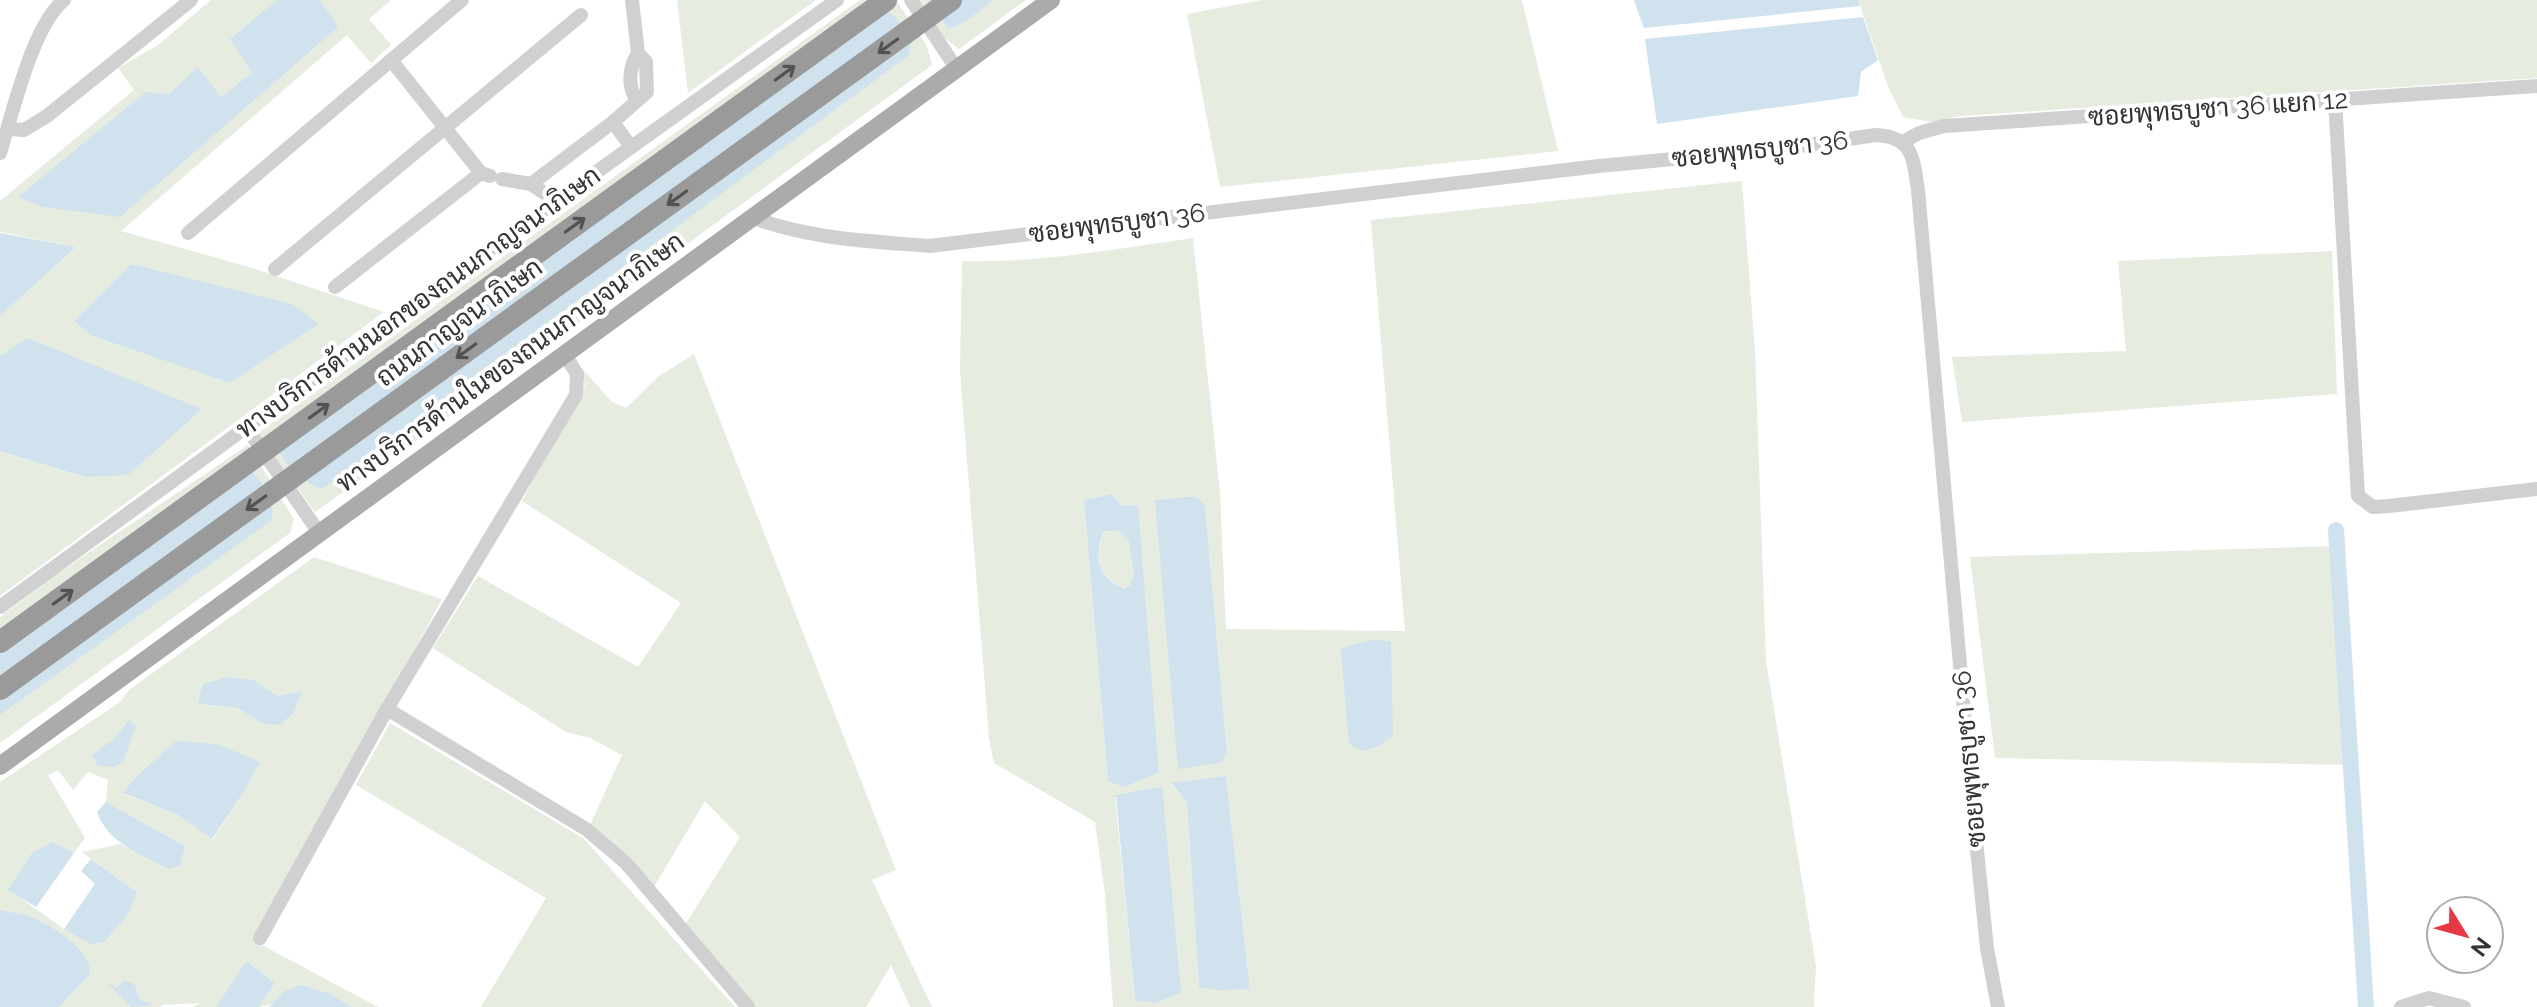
<svg xmlns="http://www.w3.org/2000/svg" width="2537" height="1007" font-family="Raleway,Sarabun,sans-serif">
  <style>
    .green { fill: #e6ecdf; fill-rule: evenodd }
    .water { fill: #cfe2ee; fill-rule: evenodd }
    .lines { fill: none; stroke-linecap: round; stroke-linejoin: round }
    .canal { stroke: #cfe2ee; stroke-width: 16 }
    .minor { stroke: #d0d0d0; stroke-width: 14 }
    .major { stroke: #ababab; stroke-width: 18 }
    .highway { stroke: #9a9a9a; stroke-width: 22 }
    .oneway { stroke: #525252 }
    .labels { text-anchor: middle; dominant-baseline: central; stroke-width: 8; stroke-linejoin: round; paint-order: stroke }
    .street-label { font-size: 26px; fill: #333; stroke: #fff }
  </style>
  <rect width="100%" height="100%" fill="#fff"/>
  <g class="green">
    <path d="M211 0H391L369 19 391 45 371 63 347 35 121 231 249 267 384 312 0 596V451L83 477 28 338 0 356V316L76 247 0 232V201L134 90 118 68 158 45ZM131 264 319 324 230 383 92 336 74 321Z"/>
    <path d="M677 0H816L688 93Z"/>
    <path d="M860 0H896L927 46 932 65 505 377 315 512 258 433Z"/>
    <path d="M920 0H1026L959 49 943 37Z"/>
    <path d="M1262 0H1522L1558 151 1220 187 1187 14Z"/>
    <path d="M1858 0H2537V78L1961 116 1931 122 1903 117 1889 89Z"/>
    <path d="M1742 181 1755 352 1766 661 1816 966 1814 1007H1113L1105 894 1095 822 994 763 989 738 960 372 962 261C1040 263 1117 249 1193 238L1220 493 1226 629 1405 631 1371 220ZM1112 494 1121 505 1137 506 1159 771 1108 781 1084 500ZM1195 496 1205 505 1227 753 1155 500ZM1226 776 1250 988 1249 989 1199 987 1187 802 1171 784ZM1161 786 1135 999 1115 796Z"/>
    <path d="M2332 251 2337 394 1962 422 1952 357 2126 351 2118 261Z"/>
    <path d="M694 354 896 870 872 880 932 1007H910L891 965 866 1007H755L685 925 740 837 705 801 654 887 590 825 622 755 590 738 566 732 433 648 478 576 638 667 681 603 522 501 585 385 578 364 612 402 626 408 659 376Z"/>
    <path d="M248 445 294 519 290 533 0 743V617L57 574Z"/>
    <path d="M1103 531H1118L1128 539 1134 574 1130 585 1122 589C1096 571 1096 560 1103 531Z"/>
    <path d="M2335 546 2345 765 1995 758 1970 557Z"/>
    <path d="M314 557 442 599 256 942 378 1007H352L331 994 259 1007 275 983 246 961 216 1007H192L201 1003 162 1005V1007H59L90 974 25 915 0 910V782L119 703 129 690ZM227 677 254 680 277 696 301 692 261 723 238 708 198 704 202 684ZM259 762 241 796 213 839 180 816 124 794ZM58 770 73 790 88 772 108 780 106 802 185 846 168 869 120 844 82 852 137 892 64 929 9 890 53 842 74 853 85 838 48 775Z"/>
    <path d="M390 723 583 838 735 1007H481L546 898 356 785Z"/>
  </g>
  <g class="water">
    <path d="M277 0H320L338 27 120 217 42 207 18 197 146 92 169 94 198 67 221 97 252 73 230 39Z"/>
    <path d="M928 0H994L966 21 949 29Z"/>
    <path d="M1634 0H1858L1860 6 1644 28Z"/>
    <path d="M884 8 895 17 912 40 909 55 322 489C294 478 285 462 270 437Z"/>
    <path d="M1863 17 1878 60 1861 72 1858 96 1657 124 1645 39Z"/>
    <path d="M0 233 76 247 0 316Z"/>
    <path d="M131 264 292 304 319 324 230 383 92 336 74 321Z"/>
    <path d="M27 338 202 409 128 475 84 477 0 451V356Z"/>
    <path d="M240 461C260 479 274 492 272 520L0 715V632Z"/>
    <path d="M1112 494 1121 505 1138 506 1159 772 1124 787 1108 781 1084 500ZM1103 531H1118L1128 539 1134 574 1130 585 1123 589C1096 573 1095 559 1103 531Z"/>
    <path d="M1195 496 1205 505 1227 753 1220 763 1178 769 1155 500Z"/>
    <path d="M1376 639 1391 642 1393 736 1379 746 1361 751 1349 743 1341 650 1348 646Z"/>
    <path d="M227 677 254 680 277 696 302 691 293 713 280 725 261 723 238 708 198 704 202 684Z"/>
    <path d="M129 720 136 726 123 762 113 767 98 766 92 755 114 739Z"/>
    <path d="M176 741 217 744 260 762 241 796 212 839 180 816 123 793 135 778Z"/>
    <path d="M1226 776 1250 989 1219 990 1199 987 1187 802 1171 783Z"/>
    <path d="M1162 786 1181 992 1155 1003 1135 1000 1116 797 1112 796Z"/>
    <path d="M106 802 185 846 180 866 168 869C140 854 108 843 97 812Z"/>
    <path d="M53 842 74 853 36 907 8 890 32 853Z"/>
    <path d="M91 859 137 892 129 913 104 942 90 944 64 929 95 884 81 871Z"/>
    <path d="M0 910C8 912 18 913 26 915 47 922 92 949 90 974L59 1007H0Z"/>
    <path d="M246 961 275 983 259 1007H216Z"/>
    <path d="M125 980 135 985 139 999 153 1005 131 1007 106 981 116 988Z"/>
    <path d="M301 985 331 994 352 1007H269L285 991Z"/>
  </g>
  <g class="lines">
    <path class="canal" d="M2336 530 2366 1007"/>
    <g class="minor">
      <path d="M911 0 956 68"/>
      <path d="M391 60 481 173 490 176"/>
      <path d="M637 100C627 87 629 67 638 53"/>
      <path d="M2335 100 2358 496 2373 507 2389 506 2537 489"/>
      <path d="M8 129 24 130 47 116 191 0"/>
      <path d="M1903 142 1919 133 1944 126 2537 86"/>
      <path d="M631 147 613 122 647 92 646 62 638 53 632 0"/>
      <path d="M0 153C13 113 32 26 64 0"/>
      <path d="M502 179 531 184 556 201"/>
      <path d="M531 184 613 122"/>
      <path d="M751 217C808 239 869 241 929 246L1599 166 1779 149 1876 135C1914 137 1913 159 1918 190L1972 801 1987 948 1998 1007"/>
      <path d="M188 233 462 0"/>
      <path d="M275 269 581 15"/>
      <path d="M335 287 481 173"/>
      <path d="M246 427 320 534"/>
      <path d="M0 607 556 201 837 0"/>
      <path d="M387 709 586 829 626 863 748 1007"/>
      <path d="M260 938 387 709 576 395 577 374 565 355"/>
      <path d="M2401 1007 2429 998 2464 1007"/>
    </g>
    <path class="major" d="M0 766 1051 0"/>
    <g class="highway">
      <path d="M0 642 886 0"/>
      <path d="M0 689 951 0"/>
    </g>
  </g>
  <defs><path id="oneway-shaft" d="M-6 0H5M1.5-3L5.5 0L1.5 3" fill="none" stroke-width="1.6" stroke-linecap="round" stroke-linejoin="round" transform="scale(2)"/></defs>
  <g class="oneway">
    <use href="#oneway-shaft" transform="translate(888 46) rotate(144)"/>
    <use href="#oneway-shaft" transform="translate(785 73) rotate(-36)"/>
    <use href="#oneway-shaft" transform="translate(677 198) rotate(144)"/>
    <use href="#oneway-shaft" transform="translate(575 225) rotate(-36)"/>
    <use href="#oneway-shaft" transform="translate(466 351) rotate(144)"/>
    <use href="#oneway-shaft" transform="translate(319 411) rotate(-36)"/>
    <use href="#oneway-shaft" transform="translate(256 503) rotate(144)"/>
    <use href="#oneway-shaft" transform="translate(63 597) rotate(-36)"/>
  </g>
  <g class="labels">
    <g class="street-label">
      <text transform="translate(2218 108) rotate(-4)">ซอยพุทธบูชา 36 แยก 12</text>
      <text transform="translate(1760 149) rotate(-6)">ซอยพุทธบูชา 36</text>
      <text transform="translate(1117 223) rotate(-7)">ซอยพุทธบูชา 36</text>
      <text transform="translate(418 302) rotate(-36)">ทางบริการด้านนอกของถนนกาญจนาภิเษก</text>
      <text transform="translate(459 322) rotate(-36)">ถนนกาญจนาภิเษก</text>
      <text transform="translate(510 362) rotate(-36)">ทางบริการด้านในของถนนกาญจนาภิเษก</text>
      <text transform="translate(1969 759) rotate(-95)">ซอยพุทธบูชา 36</text>
    </g>
  </g>
  <g transform="translate(2465 935) rotate(127)"><circle r="38" fill="#ffffff" stroke="#adadad" stroke-width="2"/>
  <path d="M0-6L14 30L0 20L-14 30Z" fill="#e63946"/>
  <text y="-12" font-size="22" font-weight="bold" text-anchor="middle" fill="#333333">N</text>
  </g>
</svg>
